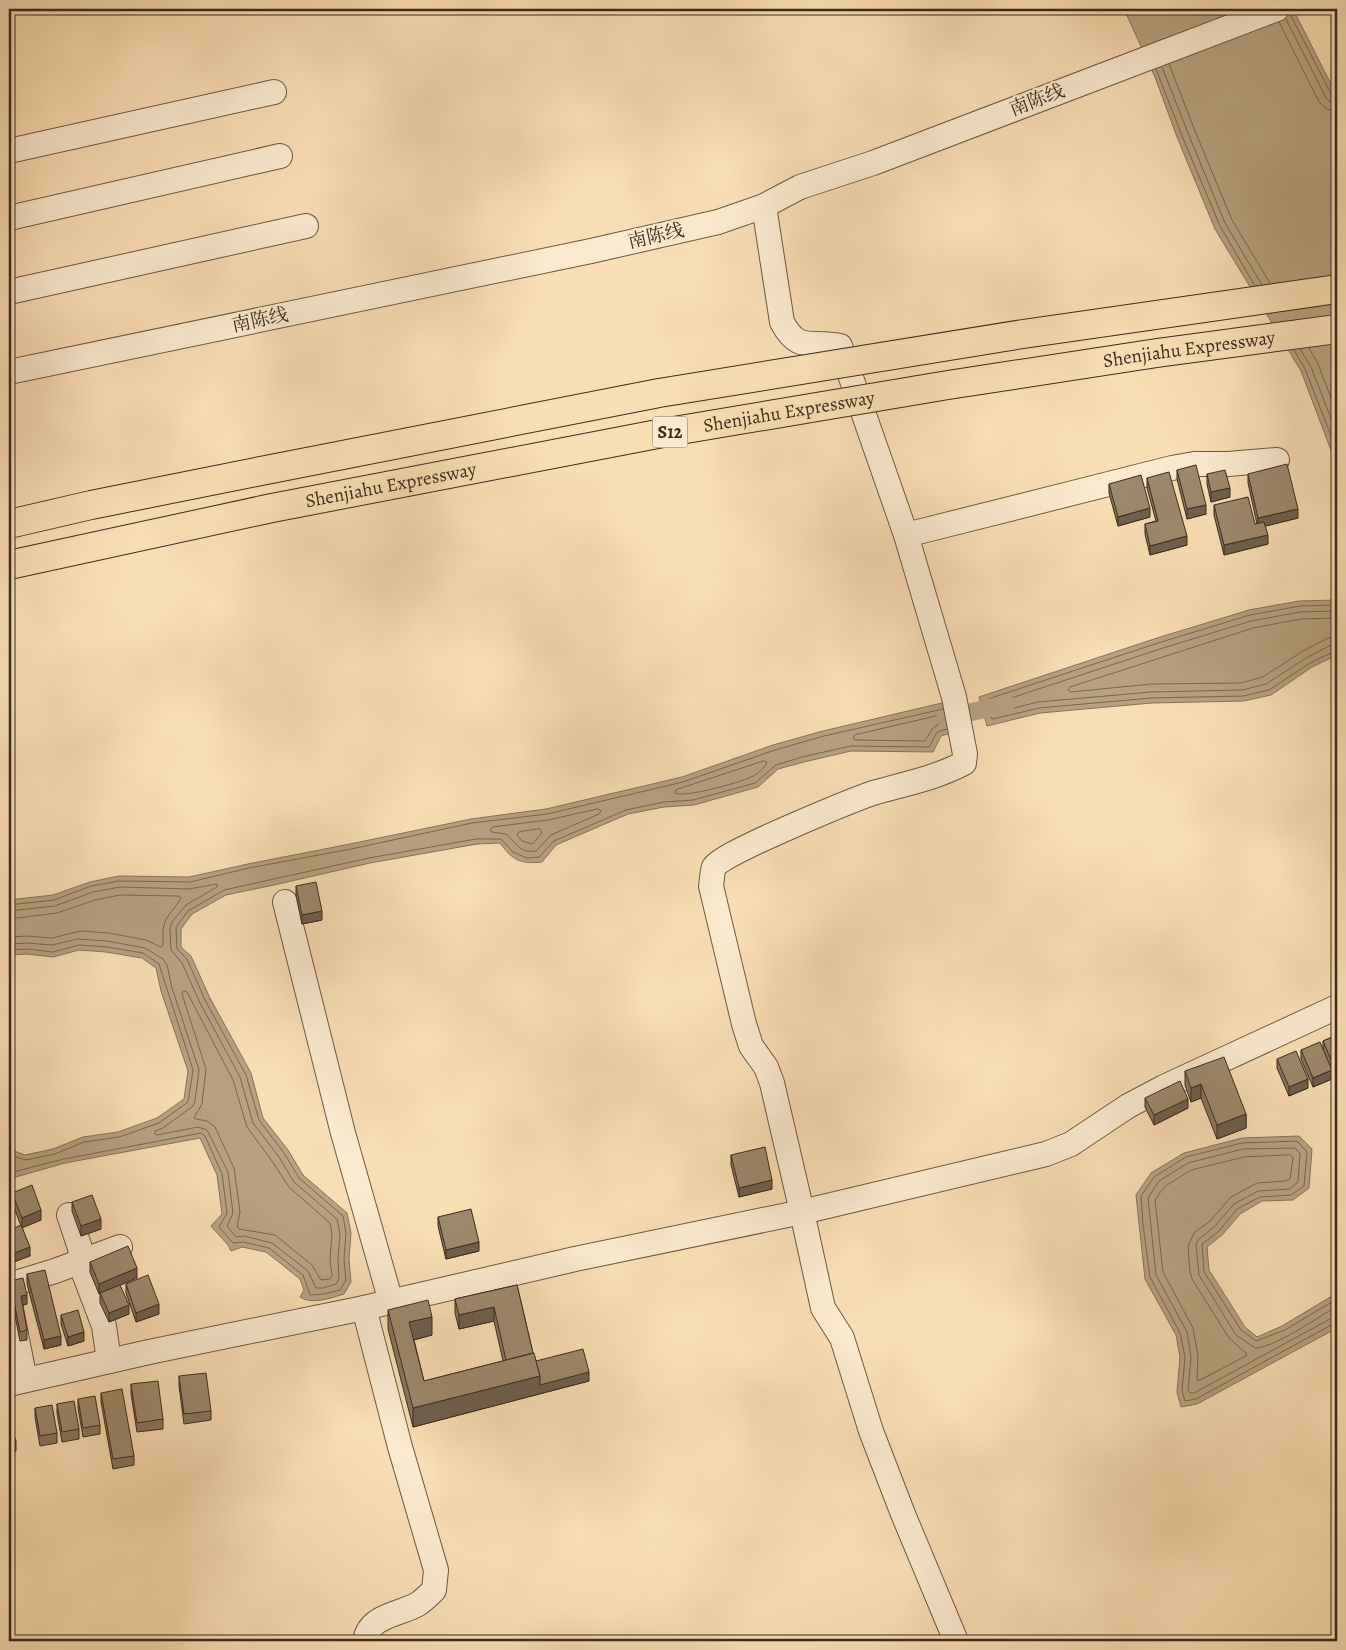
<svg xmlns="http://www.w3.org/2000/svg" width="1346" height="1650" font-family="Alegreya,'Noto Serif SC',serif">
  <style>
    .water { fill: #b9a180; stroke: #877258 }
    .lines { fill: none; stroke-linecap: round; stroke-linejoin: round }
    .shore { stroke: #7a664e; stroke-width: 1 }
    .canal { stroke: #b9a180; stroke-width: 18 }
    .minor-casing { stroke: #6b5842; stroke-width: 26 }
    .minor { stroke: #fceace; stroke-width: 24 }
    .highway-bridge-casing { stroke: #3b2b1d; stroke-width: 30; stroke-linecap: butt }
    .highway-bridge { stroke: #fadeb3; stroke-width: 28 }
    .wall { fill: #88755c; stroke: #3b2b1d }
    .shaded-wall { fill: #6f5f4b; stroke: #3b2b1d }
    .building { fill: #9e886b; stroke: #3b2b1d }
    .labels { text-anchor: middle; dominant-baseline: central; stroke-width: 4.5; stroke-linejoin: round; paint-order: stroke }
    .shield { fill: #fceace; stroke: #756452; stroke-width: 1 }
    .shield-label { font-size: 18px; font-weight: bold; fill: #3b2b1d }
    .street-label { font-size: 19px; fill: #3b2b1d; stroke: #fceace }
  </style>
  <rect width="100%" height="100%" fill="#fadeb3"/>
  <filter id="stains"><feTurbulence type="fractalNoise" baseFrequency=".004" numOctaves="4"/><feColorMatrix values="0 0 0 0 .2 0 0 0 0 .09 0 0 0 0 .02 0 0 0 .5 -.17"/></filter>
  <radialGradient id="worn" r=".72"><stop offset=".6" stop-color="#630" stop-opacity="0"/><stop offset="1" stop-color="#630" stop-opacity=".3"/></radialGradient>
  <g class="water">
    <path d="M1124 9H1293L1337 96V466L1301 371 1215 229 1177 137 1155 77Z"/>
    <path d="M1337 600V655L1312 667 1271 695 1244 701 1152 703 1040 713 987 726 979 697 1157 638 1249 610 1299 601Z"/>
    <path d="M946 702 954 732 941 736 933 752 851 751 804 762 778 769 758 787 694 805 664 807 628 814 556 845 542 862C521 864 513 861 500 843L477 844 370 863 274 885 226 895 192 914 181 929V947L191 956 210 998 251 1073 263 1118 288 1150 303 1175 347 1213 351 1233 349 1259 351 1282 344 1294C331 1298 312 1305 300 1297L304 1290 300 1279 266 1252 242 1247 231 1251 228 1245 211 1226 222 1214 217 1175 200 1138 65 1163 16 1177 9 1173V1149L25 1155 53 1149 83 1137 118 1132 157 1118 184 1099 188 1071 161 991 156 968 142 958 106 952 79 950 53 957 27 954 9 955V900L53 895 90 882 119 876 189 877 248 864 350 844 471 819 546 809 682 777 773 745 823 731Z"/>
    <path d="M1299 1136 1312 1149 1309 1188 1293 1200 1262 1201 1240 1214 1223 1234 1207 1247 1209 1270 1245 1327 1257 1337 1282 1326 1337 1293V1328L1197 1404 1181 1407 1177 1392 1180 1357 1176 1335 1145 1279 1136 1195 1151 1173 1184 1153 1242 1138Z"/>
  </g>
  <g class="lines">
    <g class="shore">
      <path d="M1289 12 1331 94 1337 97"/>
      <path d="M1286 19 1326 98 1330 102 1337 103"/>
      <path d="M1279 22 1319 102 1327 109 1337 111"/>
      <path d="M1169 64 1195 131 1232 220 1270 283"/>
      <path d="M1162 67 1188 133 1225 223 1262 285"/>
      <path d="M1156 69 1182 136 1220 226 1255 286"/>
      <path d="M1309 348 1318 364 1337 413"/>
      <path d="M1300 349 1311 367 1337 434"/>
      <path d="M1294 350 1305 369 1337 451"/>
      <path d="M1337 605 1300 606 1250 615 1158 643 988 699 986 702 991 718 993 719 1039 708 1151 698 1243 696 1269 690 1310 663 1337 650"/>
      <path d="M1337 611 1300 612 1251 621 1160 649 996 703 994 706 995 710 998 712 1038 702 1151 692 1242 690 1266 684 1306 658 1331 645 1337 644"/>
      <path d="M1337 618 1301 619 1253 628 1070 687 1068 690 1071 692 1151 684 1241 683 1263 677 1303 651 1328 638 1337 637"/>
      <path d="M937 716 939 717 940 723 933 728 925 741 855 740 853 738 855 735Z"/>
      <path d="M764 761 767 762 766 765C762 769 757 775 751 777 739 783 684 798 675 793L676 790Z"/>
      <path d="M598 809 601 811 599 814 551 835 536 851C518 853 517 843 506 834L492 832 490 830 492 827 548 820Z"/>
      <path d="M540 829 542 833 532 844 522 841 517 835 519 832Z"/>
      <path d="M9 905 54 900 91 886 119 881 190 882 249 868 351 849 472 823 547 814 683 782 775 750 824 736 943 709"/>
      <path d="M9 911 55 906 93 892 120 887 189 889 217 884V887L186 905 172 922 170 929 171 950 182 963 200 1003 240 1077 253 1123 279 1157 294 1182 337 1219 340 1234 338 1259 339 1279 336 1284 323 1288H316L308 1271 272 1243 244 1236 236 1237 227 1226 233 1213 228 1172 207 1130 198 1127 157 1135 155 1134V1131L163 1128 193 1106 195 1101 199 1070 172 988 167 965 163 959 145 948 107 941 78 939 52 945 27 943 9 944"/>
      <path d="M9 919 57 913 95 900 120 895 178 896 181 898C167 921 162 915 163 945L161 947 146 940 109 933 81 931 52 938 27 936 9 937"/>
      <path d="M9 950 27 949 53 952 79 945 107 947 143 953 159 964 193 1070 188 1102 159 1123 119 1137 84 1142 55 1154 26 1160 9 1155"/>
      <path d="M184 991 187 992 233 1080 247 1127 272 1161 289 1187 330 1223 332 1234 330 1259 332 1276 330 1279 321 1280 312 1265 275 1235 239 1229 237 1226 240 1212 234 1168 215 1127 207 1121 196 1119 194 1118 202 1104 206 1069 182 994Z"/>
      <path d="M1291 1155 1293 1158 1290 1179 1286 1181 1257 1183 1231 1197 1210 1221 1194 1233 1188 1246 1190 1272 1192 1279 1229 1338 1247 1354 1246 1356 1198 1381 1197 1379 1198 1356 1193 1328 1163 1272 1155 1200 1164 1187 1191 1170 1244 1157Z"/>
      <path d="M9 1169 17 1171 64 1159 201 1133 205 1136 222 1174 227 1213 219 1227 233 1243 243 1242 269 1248 303 1275 310 1295 324 1294 340 1290 346 1280 344 1259 346 1233 343 1216 299 1178 284 1153 259 1120 246 1075 205 1000 187 959 177 949 176 927 188 911 224 890 369 858 476 839H501L513 852 527 858 539 857 554 841 626 810 664 802 693 800 755 783 776 765 802 757 851 746 929 747 937 732 947 729"/>
      <path d="M1337 1299 1285 1330 1256 1341 1241 1330 1204 1272 1202 1244 1219 1231 1237 1209 1260 1197 1291 1195 1304 1186 1307 1152 1297 1141 1242 1143 1186 1157 1154 1177 1141 1196 1143 1225 1150 1277 1180 1333 1185 1357 1182 1391 1185 1401 1196 1399 1333 1324H1337"/>
      <path d="M1337 1306C1319 1317 1274 1348 1255 1348L1236 1335 1199 1275 1196 1244 1199 1239 1215 1226 1234 1204 1258 1191 1289 1189 1298 1182 1300 1154 1295 1148 1243 1149 1188 1163 1159 1181 1148 1198 1156 1275 1187 1332 1191 1357 1188 1390 1190 1393H1194L1330 1319 1337 1317"/>
    </g>
    <path class="canal" d="M946 718 1006 704"/>
    <defs>
      <g id="minor">
        <path d="M9 151 274 92"/>
        <path d="M764 206 782 322C798 353 811 340 840 346L906 535 954 697 965 754 964 763C936 778 904 784 873 793 853 800 720 854 714 867 712 872 712 881 711 886L744 1024 751 1046 766 1067 772 1083 802 1212 823 1308 842 1338 871 1431 903 1514 956 1641"/>
        <path d="M9 218 280 156"/>
        <path d="M9 292 306 226"/>
        <path d="M9 372 591 251 718 222 764 206 800 187 873 163 1277 9"/>
        <path d="M906 535 1172 468 1194 464H1228L1277 460"/>
        <path d="M285 902 343 1133 391 1302"/>
        <path d="M69 1215 80 1248 82 1268 104 1326 109 1361"/>
        <path d="M9 1285 55 1271 120 1247"/>
        <path d="M9 1299 25 1380"/>
        <path d="M364 1308 400 1447 436 1570 434 1590C429 1595 424 1600 418 1604 399 1615 369 1615 365 1641"/>
        <path d="M9 1384 149 1352 364 1308 575 1259 802 1212 1046 1154 1071 1144 1128 1106 1164 1087 1337 1007"/>
      </g>
    </defs>
    <use href="#minor" class="minor-casing"/>
    <use href="#minor" class="minor"/>
    <defs>
      <g id="highway-bridge">
        <path d="M9 524 91 505 266 470 659 393 1023 334 1337 289"/>
        <path id="s1" d="M9 565 272 508 668 432 948 385 1157 353 1337 329"/>
      </g>
    </defs>
    <use href="#highway-bridge" class="highway-bridge-casing"/>
    <use href="#highway-bridge" class="highway-bridge"/>
  </g>
  <g class="wall">
    <path d="M1177 470 1206 514 1187 519 1177 479Z"/>
    <path d="M1207 474 1230 497 1211 502 1207 484Z"/>
    <path d="M1248 474 1298 518 1265 526 1268 544 1224 555 1214 515V505L1255 524H1257L1248 483Z"/>
    <path d="M1147 478 1187 545 1150 555 1145 534V524L1156 521 1147 488Z"/>
    <path d="M1109 484 1150 517 1118 526 1109 493Z"/>
    <path d="M296 886 322 920 302 924 296 896Z"/>
    <path d="M1337 1035V1078H1335L1332 1071V1079L1313 1087 1301 1059V1050H1323V1041Z"/>
    <path d="M1277 1059 1308 1088 1289 1096 1277 1068Z"/>
    <path d="M1185 1071 1246 1114V1128L1217 1139 1201 1098 1191 1102 1185 1085Z"/>
    <path d="M1145 1098 1188 1108 1154 1125 1145 1107Z"/>
    <path d="M731 1155 772 1189 739 1197 731 1165Z"/>
    <path d="M12 1193 41 1220 22 1227 30 1256 12 1229 21 1226 12 1202Z"/>
    <path d="M72 1202 101 1229 81 1236 72 1211Z"/>
    <path d="M438 1217 479 1251 446 1259 438 1226Z"/>
    <path d="M90 1262 137 1278 99 1294 90 1272Z"/>
    <path d="M27 1274 61 1345 44 1349 27 1284Z"/>
    <path d="M10 1281 27 1304 22 1305 27 1330V1340L20 1341 10 1290Z"/>
    <path d="M126 1284 159 1314 136 1322 126 1293Z"/>
    <path d="M517 1285 533 1353 536 1361 589 1381 413 1427 388 1329V1310L432 1335 414 1340 424 1381 503 1361 494 1321 459 1329 455 1313V1299Z"/>
    <path d="M100 1293 129 1314 109 1322 100 1303Z"/>
    <path d="M9 1307 11 1324V1334L14 1352V1361L9 1362Z"/>
    <path d="M61 1315 84 1341 68 1346 61 1324Z"/>
    <path d="M179 1376 211 1411V1420L184 1424 179 1386Z"/>
    <path d="M131 1384 163 1419V1429L137 1432 131 1394Z"/>
    <path d="M101 1393 134 1456V1465L113 1469 101 1402Z"/>
    <path d="M78 1399 100 1425V1434L83 1437 78 1408Z"/>
    <path d="M57 1404 79 1429V1439L62 1442 57 1413Z"/>
    <path d="M35 1408 57 1433V1443L40 1446 35 1417Z"/>
  </g>
  <g class="shaded-wall">
    <path d="M1230 488V497L1211 502V492Z"/>
    <path d="M1206 505V514L1187 519V509Z"/>
    <path d="M1150 508V517L1118 526V517Z"/>
    <path d="M1298 509V518L1258 528V518Z"/>
    <path d="M1268 535V544L1224 555V545Z"/>
    <path d="M1187 536V545L1150 555V546Z"/>
    <path d="M322 911V920L302 924V915Z"/>
    <path d="M1337 1068V1078H1335V1069Z"/>
    <path d="M1332 1070V1079L1313 1087V1078Z"/>
    <path d="M1308 1079V1088L1289 1096V1087Z"/>
    <path d="M1201 1084V1098L1191 1102V1088Z"/>
    <path d="M12 1095V1100L9 1102V1097Z"/>
    <path d="M1188 1099V1108L1154 1125V1115Z"/>
    <path d="M1246 1114V1128L1217 1139V1125Z"/>
    <path d="M772 1180V1189L739 1197V1188Z"/>
    <path d="M41 1210V1220L22 1228V1218Z"/>
    <path d="M101 1219V1229L81 1236V1226Z"/>
    <path d="M479 1242V1251L446 1259V1250Z"/>
    <path d="M30 1247V1256L9 1264V1255Z"/>
    <path d="M137 1268V1278L99 1294V1284Z"/>
    <path d="M27 1295V1304L21 1306V1296Z"/>
    <path d="M159 1304V1314L136 1322V1313Z"/>
    <path d="M129 1305V1314L109 1322V1313Z"/>
    <path d="M494 1307V1321L459 1329V1315Z"/>
    <path d="M432 1317V1335L409 1341V1322Z"/>
    <path d="M84 1332V1341L68 1346V1337Z"/>
    <path d="M61 1336V1345L44 1349V1340Z"/>
    <path d="M589 1372V1381L413 1427V1408L540 1376Z"/>
    <path d="M16 1441V1451L9 1454V1444Z"/>
  </g>
  <g class="building">
    <path d="M1287 464 1298 509 1258 518 1248 474Z"/>
    <path d="M1196 465 1206 505 1187 509 1177 470Z"/>
    <path d="M1225 470 1230 488 1211 492 1207 474Z"/>
    <path d="M1169 472 1187 536 1150 546 1145 524 1158 521 1147 478Z"/>
    <path d="M1141 475 1150 508 1118 517 1109 484Z"/>
    <path d="M1248 497 1255 524 1264 522 1268 535 1224 545 1214 505Z"/>
    <path d="M316 882 322 911 302 915 296 886Z"/>
    <path d="M1337 1035V1068L1335 1069 1323 1041Z"/>
    <path d="M1320 1042 1332 1070 1313 1078 1301 1050Z"/>
    <path d="M1296 1051 1308 1079 1289 1087 1277 1059Z"/>
    <path d="M1224 1057 1246 1114 1217 1125 1201 1084 1191 1088 1185 1071Z"/>
    <path d="M1180 1081 1188 1099 1154 1115 1145 1098Z"/>
    <path d="M9 1090 12 1095 9 1097Z"/>
    <path d="M765 1147 772 1180 739 1188 731 1155Z"/>
    <path d="M32 1185 41 1210 22 1218 12 1193Z"/>
    <path d="M92 1195 101 1219 81 1226 72 1202Z"/>
    <path d="M471 1209 479 1242 446 1250 438 1217Z"/>
    <path d="M9 1220 12 1229 21 1225 30 1247 9 1255Z"/>
    <path d="M128 1246 137 1268 99 1284 90 1262Z"/>
    <path d="M45 1270 61 1336 44 1340 27 1274Z"/>
    <path d="M148 1275 159 1304 136 1313 126 1284Z"/>
    <path d="M23 1278 27 1295 21 1296 27 1330 20 1332 10 1281Z"/>
    <path d="M120 1285 129 1305 109 1313 100 1293Z"/>
    <path d="M517 1285 533 1353 506 1360 494 1307 459 1315 455 1299Z"/>
    <path d="M428 1300 432 1317 409 1322 424 1381 534 1353 540 1376 413 1408 388 1310Z"/>
    <path d="M9 1307 11 1324 9 1325Z"/>
    <path d="M78 1310 84 1332 68 1337 61 1315Z"/>
    <path d="M10 1330 14 1352 9 1353V1331Z"/>
    <path d="M583 1349 589 1372 540 1385V1376L536 1361Z"/>
    <path d="M206 1373 211 1411 184 1414 179 1376Z"/>
    <path d="M158 1381 163 1419 137 1423 131 1384Z"/>
    <path d="M122 1389 134 1456 113 1459 101 1393Z"/>
    <path d="M95 1396 100 1425 83 1428 78 1399Z"/>
    <path d="M74 1401 79 1429 62 1432 57 1404Z"/>
    <path d="M52 1405 57 1433 40 1436 35 1408Z"/>
    <path d="M9 1422 16 1441 9 1444Z"/>
  </g>
  <g class="labels">
    <rect class="shield" x="652.5" y="416.5" width="35" height="31" rx="4"/>
    <g class="shield-label">
      <text x="670" y="432">S12</text>
    </g>
    <g class="street-label">
      <text transform="translate(1037 100) rotate(-21)">南陈线</text>
      <text transform="translate(656 236) rotate(-13)">南陈线</text>
      <text transform="translate(260 320) rotate(-12)">南陈线</text>
      <text stroke="none"><textPath href="#s1" startOffset="1200">Shenjiahu Expressway</textPath></text>
      <text stroke="none"><textPath href="#s1" startOffset="795">Shenjiahu Expressway</textPath></text>
      <text stroke="none"><textPath href="#s1" startOffset="390">Shenjiahu Expressway</textPath></text>
    </g>
  </g>
  <rect width="1346" height="1650" fill="none" stroke="#fadeb3" stroke-width="30"/>
  <rect x="10" y="10" width="1326" height="1630" fill="none" stroke="#3b2b1d" stroke-width="2.5"/>
  <rect x="15" y="15" width="1316" height="1620" fill="none" stroke="#3b2b1d"/>
  <rect width="100%" height="100%" filter="url(#stains)"/>
  <rect width="100%" height="100%" fill="url(#worn)"/>
</svg>
